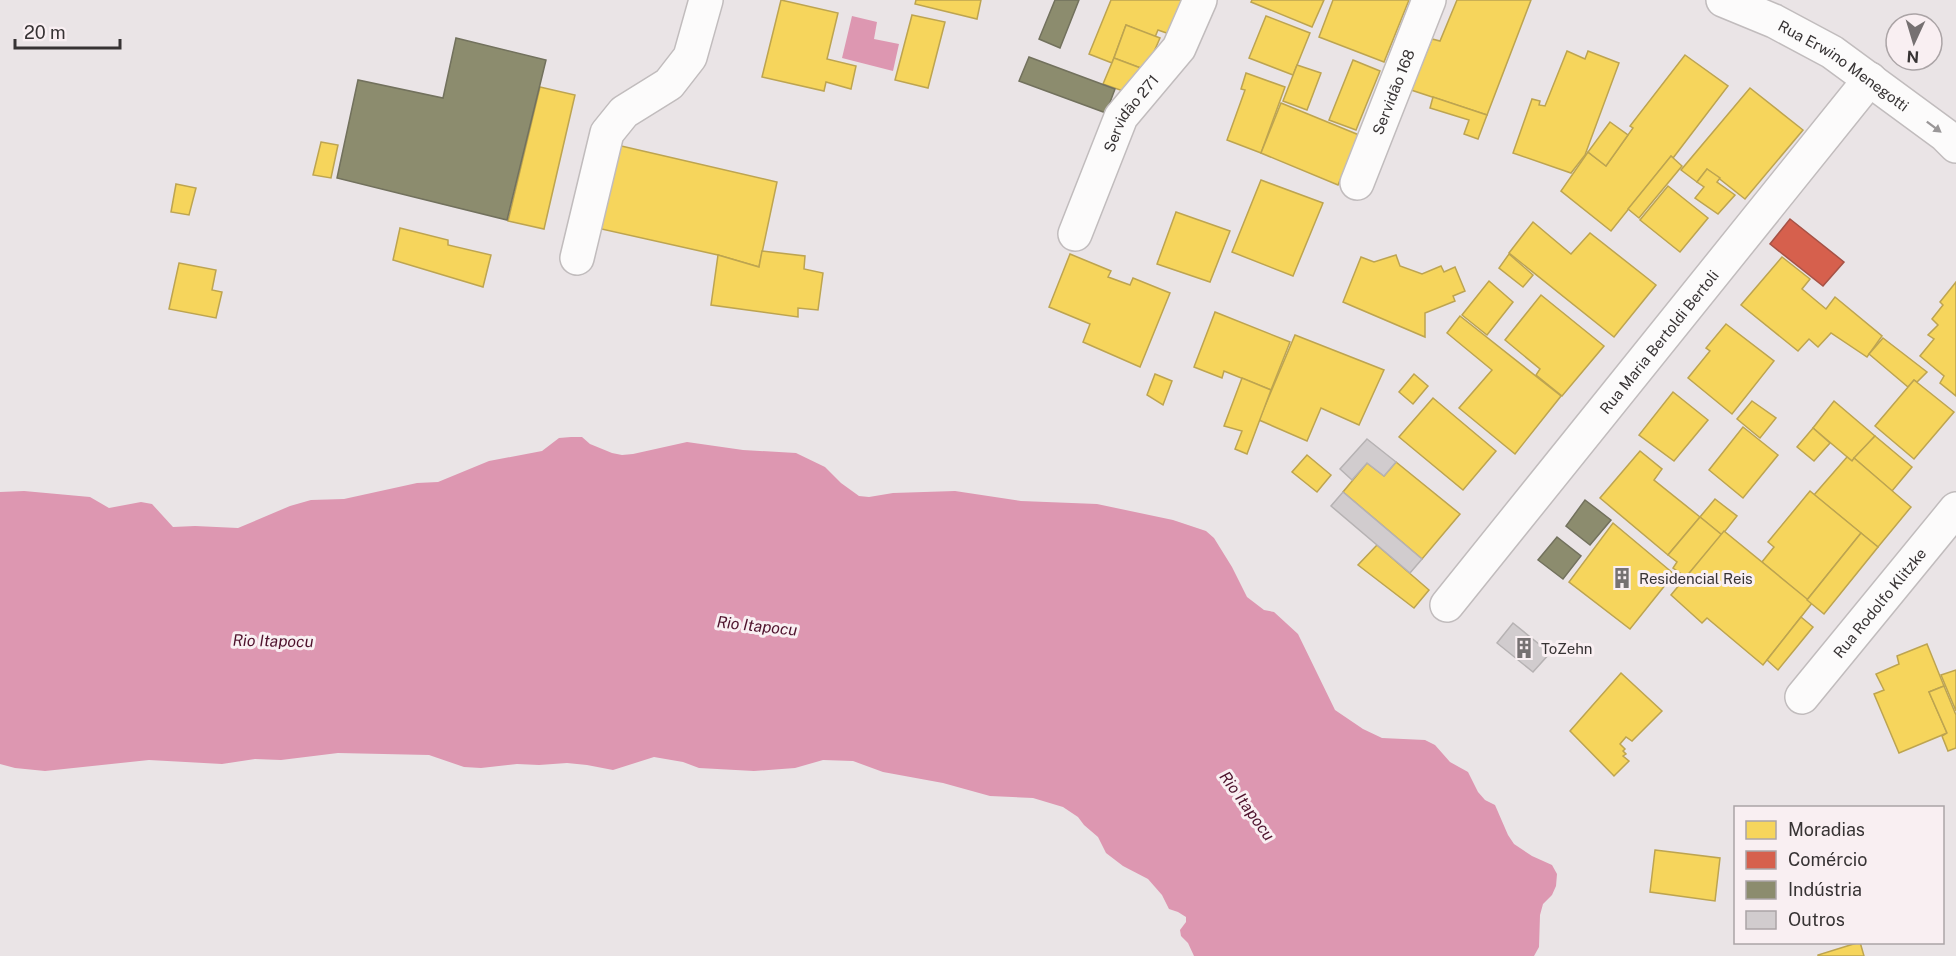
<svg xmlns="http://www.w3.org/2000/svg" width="1956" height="956" font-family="'Public Sans',sans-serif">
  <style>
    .water { fill: #dd97b1 }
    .homes { fill: #f6d55c; stroke: #bda450; stroke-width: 1.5 }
    .shops { fill: #d6604d; stroke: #a65246; stroke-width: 1.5 }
    .industry { fill: #8c8c6e; stroke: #72715d; stroke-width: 1.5 }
    .building { fill: #d1ccce; stroke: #b6b2b3; stroke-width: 1.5 }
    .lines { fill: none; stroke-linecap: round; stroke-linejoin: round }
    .minor-casing { stroke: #c1bcbd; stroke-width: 36 }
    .minor { stroke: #fcfbfb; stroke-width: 33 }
    .oneway { fill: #9a9798 }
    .labels { text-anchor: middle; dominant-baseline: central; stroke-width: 6; stroke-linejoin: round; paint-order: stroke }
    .street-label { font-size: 15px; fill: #373334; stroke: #f9eff2 }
    .poi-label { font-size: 15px; fill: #373334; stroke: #f9eff2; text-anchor: start }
    .water-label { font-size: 16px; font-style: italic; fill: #4e122c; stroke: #f9eff2 }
  </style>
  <rect width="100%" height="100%" fill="#eae4e6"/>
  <g class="water">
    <path d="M852 16 877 22 874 39 899 44 893 71 842 58Z"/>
    <path d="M571 437H582L590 444 612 453 622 455 633 454 687 442 743 450 796 453 825 467 841 483 859 496 869 497 893 493 955 491 1021 501 1097 504 1173 520 1206 531 1214 538 1232 567 1247 597 1264 610 1274 612 1298 634 1335 710 1363 729 1382 738 1425 740 1435 745 1450 762 1468 772 1478 792 1485 800 1495 805 1508 835 1514 844 1532 856 1552 865 1557 874 1556 886 1552 895 1543 904 1540 915 1539 947 1534 956H1194L1188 943 1181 936 1180 930 1186 922V917L1178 912 1169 909 1162 895 1148 879 1123 866 1106 853 1098 837 1084 825 1078 817 1063 807 1033 798 990 796 943 783 883 772 853 761 823 760 795 768 754 771 699 768 683 762 654 757 613 770 587 765 567 763 539 765 517 764 481 768 464 767 429 755 338 753 281 760 255 759 222 764 149 760 45 771 15 768 0 764V492L24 491 90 497 109 508 141 502 152 504 173 527 195 526 238 528 290 506 311 500 344 499 417 483 438 482 489 461 542 451 559 438Z"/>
  </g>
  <g class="homes">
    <path d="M781 0 838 13 827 59 856 66 851 89 826 82 824 91 762 77Z"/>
    <path d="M916 0H981L977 19 915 4Z"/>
    <path d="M1111 0H1193L1178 37 1158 30 1155 37 1126 25 1112 63 1089 54Z"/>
    <path d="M1252 0H1324L1312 27 1251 2Z"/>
    <path d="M1333 0H1409L1384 62 1319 37Z"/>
    <path d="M1457 0H1531L1487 115 1411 90 1432 39 1440 41Z"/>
    <path d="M912 15 945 22 928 88 895 80Z"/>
    <path d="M1266 16 1310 33 1293 75 1249 58Z"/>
    <path d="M1126 25 1160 38 1146 70 1114 58Z"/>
    <path d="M1567 51 1585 59 1588 51 1619 63 1585 155 1571 173 1513 153 1532 99 1540 101 1539 105 1545 106Z"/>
    <path d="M1685 55 1728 86 1673 158 1671 156 1611 231 1561 191 1588 152 1606 166 1633 128 1630 126Z"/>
    <path d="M1114 58 1146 70 1123 91 1103 84Z"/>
    <path d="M1353 60 1380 71 1356 130 1329 120Z"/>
    <path d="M1297 65 1321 73 1307 110 1283 101Z"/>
    <path d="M1246 73 1285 87 1261 153 1227 140 1245 90 1241 89Z"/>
    <path d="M540 87 575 95 544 229 508 221Z"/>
    <path d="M1750 88 1803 130 1745 199 1707 169 1697 182 1681 170Z"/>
    <path d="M1433 97 1487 115 1478 139 1464 134 1469 120 1430 108Z"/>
    <path d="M1281 103 1359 135 1338 185 1261 153Z"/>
    <path d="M1610 122 1628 135 1606 166 1588 152Z"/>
    <path d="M321 142 338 145 331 178 313 175Z"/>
    <path d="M617 145 777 182 759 267 718 255 597 228Z"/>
    <path d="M1671 156 1682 166 1639 218 1628 209Z"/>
    <path d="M1707 169 1720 178 1717 182 1735 195 1718 214 1695 198 1704 187 1697 182Z"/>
    <path d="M1261 180 1323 203 1293 276 1232 252Z"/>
    <path d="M176 184 196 188 189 215 171 212Z"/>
    <path d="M1668 186 1708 218 1680 252 1640 220Z"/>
    <path d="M1176 212 1230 231 1210 282 1157 264Z"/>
    <path d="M1533 222 1571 254 1590 233 1656 285 1614 337 1509 253Z"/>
    <path d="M400 228 448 240V245L491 255 483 287 393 260Z"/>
    <path d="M762 251 805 256 804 269 823 273 818 310 798 308V317L711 305 718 255 759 267Z"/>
    <path d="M1070 254 1111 271 1108 277 1130 285 1133 278 1170 293 1140 367 1083 342 1090 324 1049 307Z"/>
    <path d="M1509 254 1533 275 1523 287 1499 268Z"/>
    <path d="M1396 255 1400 266 1422 274 1441 266 1444 272 1455 267 1465 291 1453 296 1455 301 1425 313V337L1343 302 1361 257 1374 262Z"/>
    <path d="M1782 257 1810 279 1802 289 1826 309 1835 297 1882 336 1867 357 1831 333 1818 347 1809 339 1798 351 1741 305Z"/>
    <path d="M179 263 216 270 212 290 222 292 216 318 169 309Z"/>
    <path d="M1489 281 1513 302 1487 335 1462 315Z"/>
    <path d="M1956 282V396L1940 383 1944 376 1920 356 1934 339 1928 335 1938 325 1932 319 1943 305 1940 302Z"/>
    <path d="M1541 295 1604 346 1562 396 1536 375 1540 369 1505 340Z"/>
    <path d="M1215 312 1290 342 1271 390 1224 371 1222 378 1194 367Z"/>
    <path d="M1460 316 1561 396 1515 454 1459 408 1492 370 1447 333Z"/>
    <path d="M1726 324 1774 361 1732 414 1688 378 1710 351 1706 348Z"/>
    <path d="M1295 335 1384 370 1359 425 1321 408 1307 441 1259 420Z"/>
    <path d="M1883 338 1927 372 1917 382 1914 380 1908 387 1869 354Z"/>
    <path d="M1155 374 1172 381 1163 405 1147 395Z"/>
    <path d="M1414 374 1428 386 1413 404 1399 392Z"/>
    <path d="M1242 378 1271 390 1247 454 1235 449 1242 431 1224 426Z"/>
    <path d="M1914 380 1954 412 1914 459 1875 426Z"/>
    <path d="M1673 392 1708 420 1674 461 1639 435Z"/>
    <path d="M1433 398 1496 451 1463 490 1399 437Z"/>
    <path d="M1752 401 1776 418 1760 438 1737 419Z"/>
    <path d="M1834 401 1875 436 1852 461 1813 428Z"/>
    <path d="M1743 427 1778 455 1743 498 1709 470Z"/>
    <path d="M1813 428 1830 443 1814 461 1797 447Z"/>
    <path d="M1875 436 1912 467 1892 491 1854 458Z"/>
    <path d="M1640 451 1662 469 1654 480 1700 517 1668 555 1600 498Z"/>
    <path d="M1307 455 1331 475 1317 492 1292 472Z"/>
    <path d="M1847 457 1852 461 1854 458 1911 507 1878 547 1814 495Z"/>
    <path d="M1396 462 1460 514 1422 559 1343 492 1367 463 1384 476Z"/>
    <path d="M1810 491 1861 533 1807 600 1762 562 1774 547 1768 542Z"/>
    <path d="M1715 499 1737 516 1722 535 1700 517Z"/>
    <path d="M1700 517 1722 535 1686 577 1673 568 1677 562 1668 555Z"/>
    <path d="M1613 523 1674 574 1630 629 1569 582Z"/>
    <path d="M1724 531 1812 603 1763 665 1707 618 1702 623 1671 595Z"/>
    <path d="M1861 533 1878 547 1824 614 1807 600Z"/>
    <path d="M1377 545 1429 590 1414 608 1358 565Z"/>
    <path d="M1801 617 1813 627 1778 670 1767 660Z"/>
    <path d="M1927 644 1944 686 1929 692 1947 733 1899 753 1874 694 1884 690 1876 674 1899 664 1897 656Z"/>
    <path d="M1956 670V711L1941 675Z"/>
    <path d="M1621 673 1662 711 1632 741 1626 737 1620 744 1625 749 1623 751 1626 754 1623 756 1629 761 1614 776 1570 731Z"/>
    <path d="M1944 686 1956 715V748L1948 751 1942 736 1947 733 1929 692Z"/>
    <path d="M1655 850 1720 858 1715 901 1650 892Z"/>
    <path d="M1860 942 1864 956H1818V955Z"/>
  </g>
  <path class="shops" d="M1790 219 1844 262 1823 286 1770 244Z"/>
  <g class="industry">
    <path d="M1055 0H1079L1060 48 1039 39Z"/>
    <path d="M456 38 546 60 507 220 337 178 358 80 443 98Z"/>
    <path d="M1029 57 1115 89 1106 113 1019 81Z"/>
    <path d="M1585 500 1611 520 1590 545 1566 526Z"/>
    <path d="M1557 537 1581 556 1563 579 1538 560Z"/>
  </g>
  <g class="building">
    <path d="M1367 439 1396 462 1384 476 1367 463 1352 480 1340 469Z"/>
    <path d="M1343 492 1422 559 1410 573 1331 506Z"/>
    <path d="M1513 623 1550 653 1533 672 1497 643Z"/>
  </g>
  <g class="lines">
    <defs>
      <g id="minor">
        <path id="s1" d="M1723 0 1774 21 1832 52 1945 135 1956 146"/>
        <path id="s2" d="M1357 183 1429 0"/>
        <path id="s3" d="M1075 234 1121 117 1179 48 1200 0"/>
        <path d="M577 258 607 133 624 112 669 84 690 57 706 0"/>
        <path id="s4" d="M1447 605 1870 79"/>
        <path id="s5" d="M1802 697 1956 509"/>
      </g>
    </defs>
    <use href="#minor" class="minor-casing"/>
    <use href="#minor" class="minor"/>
  </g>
  <defs><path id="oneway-solid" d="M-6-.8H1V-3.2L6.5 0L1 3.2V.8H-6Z" transform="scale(1.5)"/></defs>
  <use class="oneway" href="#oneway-solid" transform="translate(1934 127) rotate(37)"/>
  <defs>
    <symbol id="building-bare" viewBox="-9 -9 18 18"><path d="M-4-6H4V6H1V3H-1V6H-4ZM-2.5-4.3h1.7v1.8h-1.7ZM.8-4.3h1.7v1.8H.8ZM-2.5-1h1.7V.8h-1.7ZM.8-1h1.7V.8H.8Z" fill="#767172" stroke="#f9eff2" stroke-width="2.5" paint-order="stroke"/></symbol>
  </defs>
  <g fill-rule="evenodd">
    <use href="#building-bare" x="1607" y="563" width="30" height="30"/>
    <use href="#building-bare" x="1509" y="633" width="30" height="30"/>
  </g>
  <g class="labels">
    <g class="street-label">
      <text stroke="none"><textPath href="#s1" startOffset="138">Rua Erwino Menegotti</textPath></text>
      <text stroke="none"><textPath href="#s2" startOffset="98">Servidão 168</textPath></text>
      <text stroke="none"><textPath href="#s3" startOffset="134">Servidão 271</textPath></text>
      <text stroke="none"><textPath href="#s4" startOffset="338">Rua Maria Bertoldi Bertoli</textPath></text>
      <text stroke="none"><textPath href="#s5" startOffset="122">Rua Rodolfo Klitzke</textPath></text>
    </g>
    <g class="poi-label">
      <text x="1639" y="578">Residencial Reis</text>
      <text x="1541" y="648">ToZehn</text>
    </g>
    <g class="water-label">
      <text transform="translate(757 626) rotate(6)">Rio Itapocu</text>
      <text transform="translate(273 641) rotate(1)">Rio Itapocu</text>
      <text transform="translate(1247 806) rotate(54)">Rio Itapocu</text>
    </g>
  </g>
  <rect x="1734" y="806" width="210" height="138" fill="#f9eff2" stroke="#aba4a6" stroke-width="1.5"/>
  <rect x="1746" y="821" width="30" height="18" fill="#f6d55c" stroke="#aba4a6" stroke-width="1.5"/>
  <text x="1788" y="836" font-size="18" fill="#373334">Moradias</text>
  <rect x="1746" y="851" width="30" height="18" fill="#d6604d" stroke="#aba4a6" stroke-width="1.5"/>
  <text x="1788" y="866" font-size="18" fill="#373334">Comércio</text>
  <rect x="1746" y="881" width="30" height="18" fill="#8c8c6e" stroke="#aba4a6" stroke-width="1.5"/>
  <text x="1788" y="896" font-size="18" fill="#373334">Indústria</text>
  <rect x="1746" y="911" width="30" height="18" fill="#d1ccce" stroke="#aba4a6" stroke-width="1.5"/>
  <text x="1788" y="926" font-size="18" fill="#373334">Outros</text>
  <g transform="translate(1914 42) rotate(184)"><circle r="28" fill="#f9eff2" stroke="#aba4a6" stroke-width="1.5"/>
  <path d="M0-4.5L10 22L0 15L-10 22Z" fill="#767172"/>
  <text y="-9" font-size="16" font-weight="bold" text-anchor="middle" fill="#373334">N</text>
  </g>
  <path d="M15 39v9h105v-9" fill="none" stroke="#373334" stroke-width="3"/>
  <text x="24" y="39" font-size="18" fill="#373334" stroke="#f9eff2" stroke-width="4.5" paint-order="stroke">20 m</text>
</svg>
